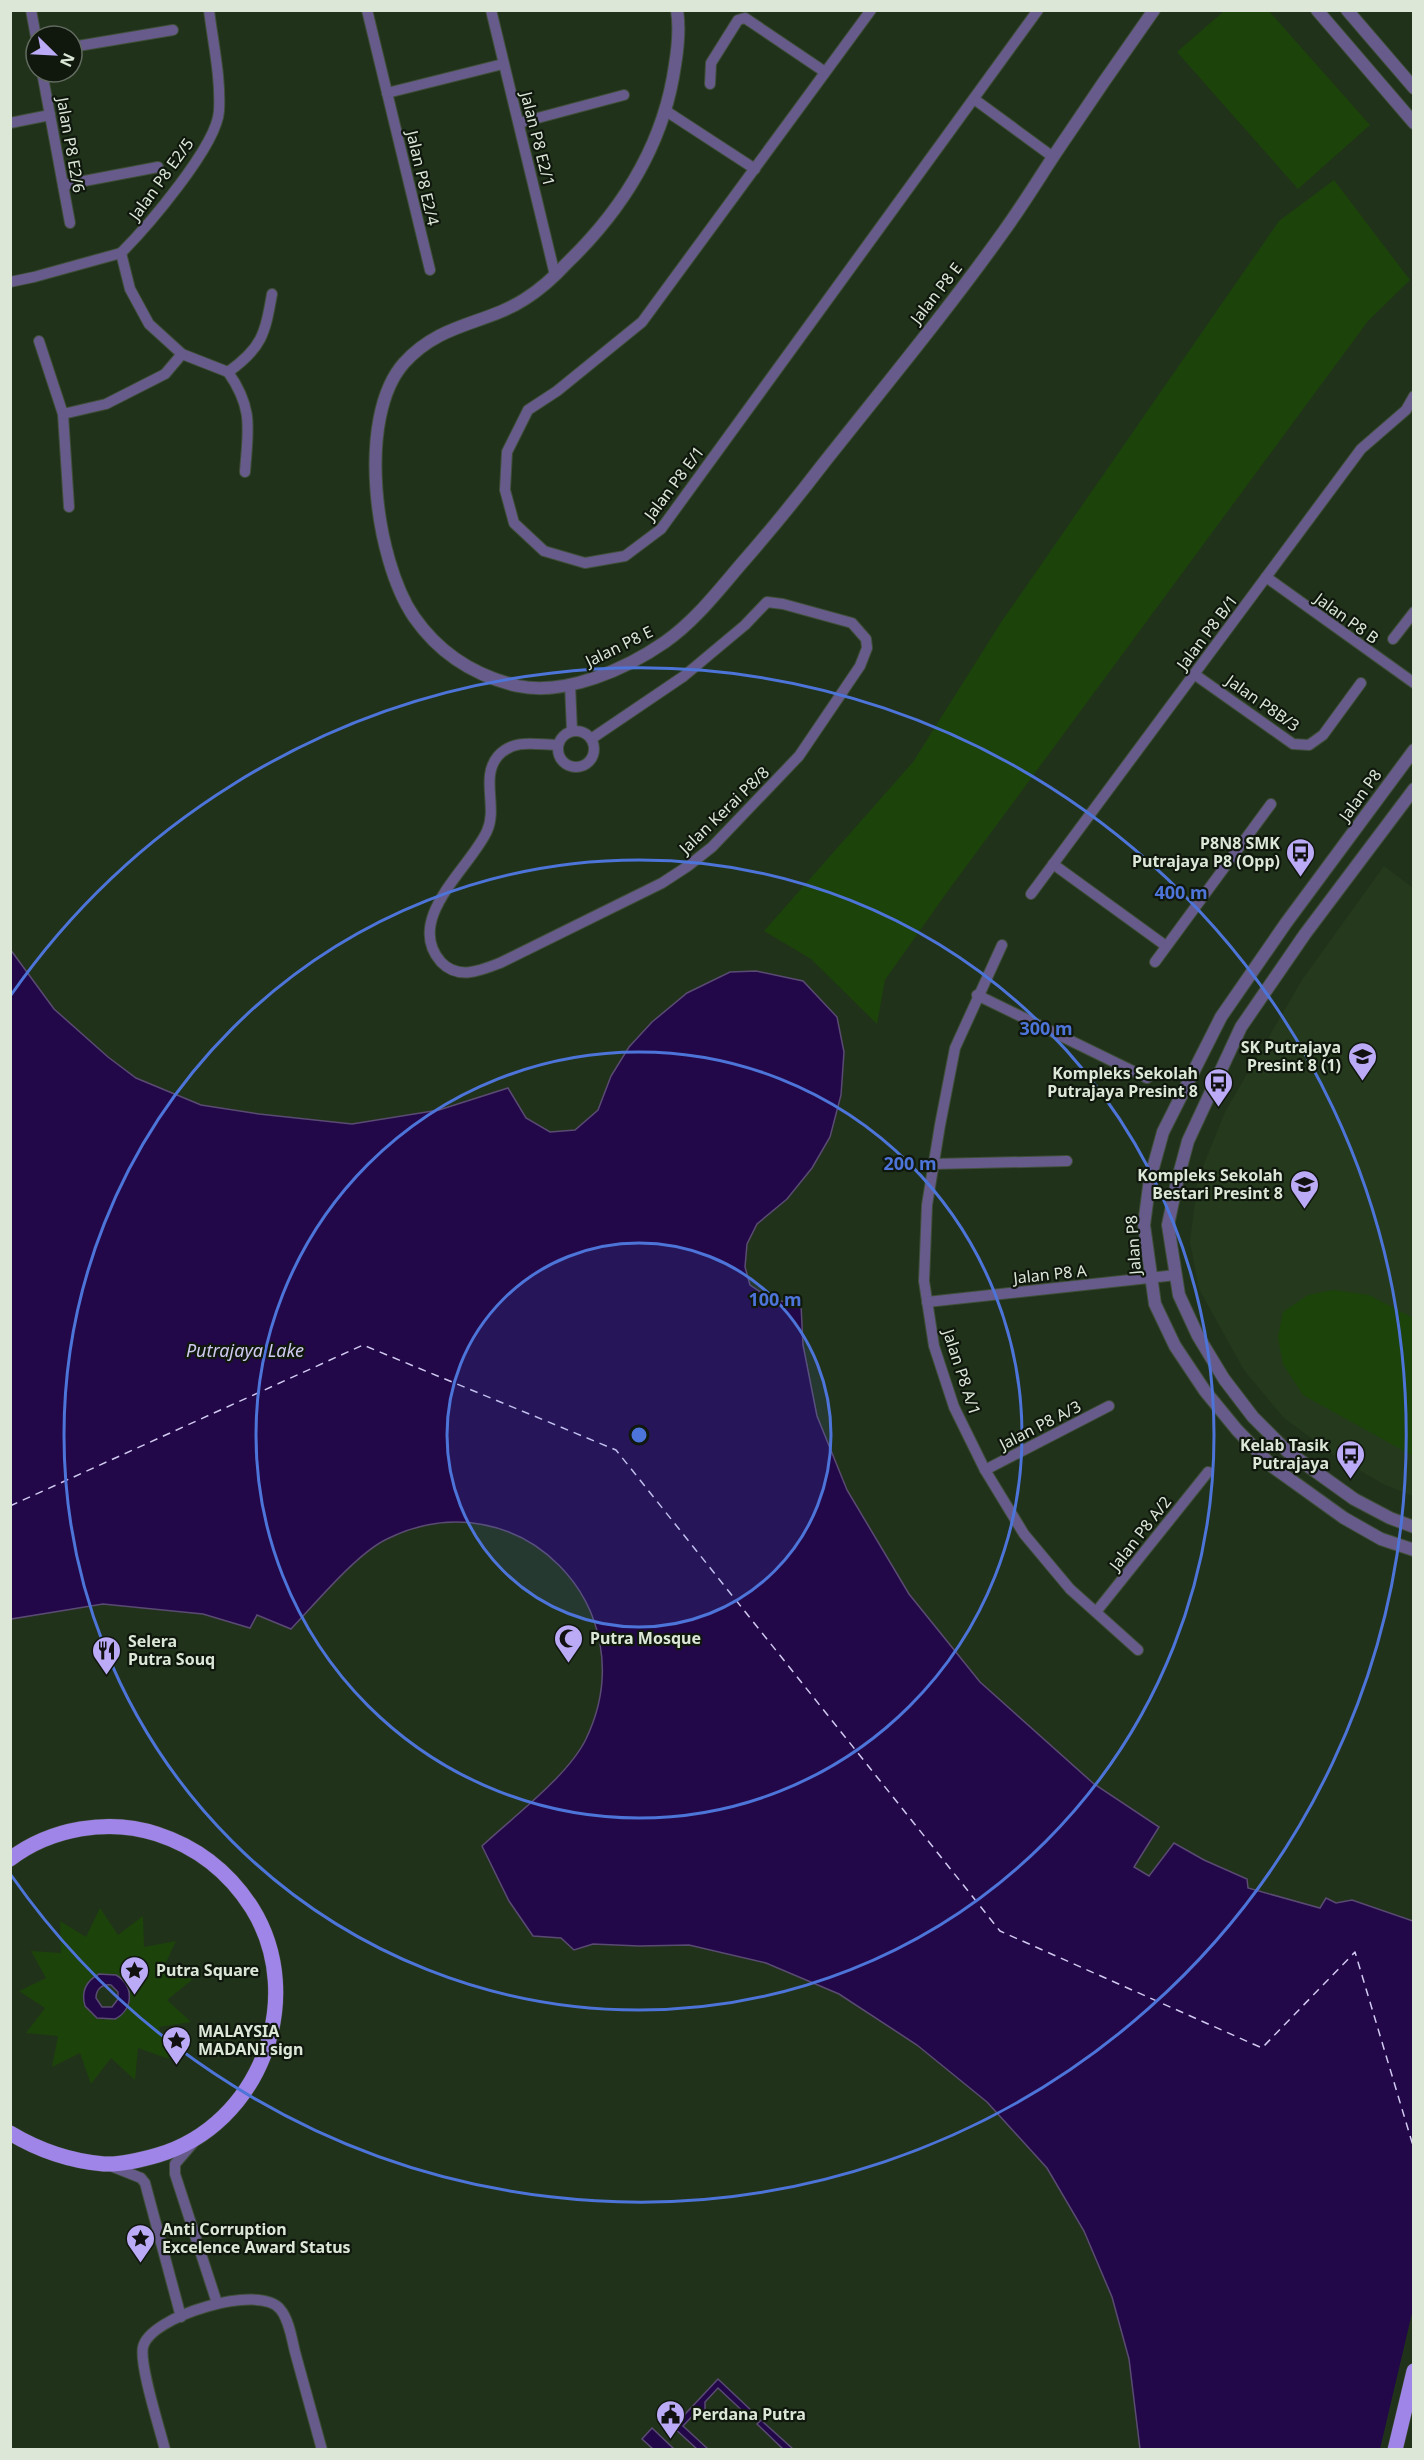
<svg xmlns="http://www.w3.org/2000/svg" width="1424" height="2460" font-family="'Noto Sans',sans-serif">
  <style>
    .built { fill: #253a1d }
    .green { fill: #1c430a; fill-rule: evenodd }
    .water { fill: #220848; stroke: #5a4b73; stroke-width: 1.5; fill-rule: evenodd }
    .pier { fill: #21321b }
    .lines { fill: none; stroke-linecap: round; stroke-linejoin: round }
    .ferry { stroke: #d0c9f0; stroke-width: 1.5; stroke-dasharray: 8 6; stroke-linecap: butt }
    .minor-casing { stroke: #3f4f39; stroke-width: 12 }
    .tertiary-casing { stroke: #3f4f39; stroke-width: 14 }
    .primary-casing { stroke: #3f4f39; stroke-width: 16 }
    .minor { stroke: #665b8a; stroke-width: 10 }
    .tertiary { stroke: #665b8a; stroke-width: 12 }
    .primary { stroke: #9f85e8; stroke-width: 15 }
    .ring { fill: none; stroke: #4d74d8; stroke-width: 3 }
    .labels { text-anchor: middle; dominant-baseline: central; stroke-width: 4.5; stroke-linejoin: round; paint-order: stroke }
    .street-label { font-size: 16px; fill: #dce7d8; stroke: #10180e }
    .poi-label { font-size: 16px; font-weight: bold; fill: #dce7d8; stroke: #10180e; text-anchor: start }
    .water-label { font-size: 18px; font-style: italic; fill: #d0c9f0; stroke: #10180e }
    .centre { fill: #4d74d8; stroke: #10180e; stroke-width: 3 }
    .ring-label { font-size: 18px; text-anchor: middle; font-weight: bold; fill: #4d74d8; stroke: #10180e; stroke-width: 4.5; stroke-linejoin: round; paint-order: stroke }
  </style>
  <rect width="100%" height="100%" fill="#21321b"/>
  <path class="built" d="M1384 866 1413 888V1496L1383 1484 1332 1454 1283 1417 1244 1370 1199 1289 1190 1242 1198 1179 1225 1112 1302 980Z"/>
  <g class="green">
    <path d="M1224 11H1269L1370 125 1298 189 1177 52Z"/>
    <path d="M1334 180 1410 280 1368 321 945 895 885 980 877 1024 811 959 764 931 913 762 1000 624 1279 221Z"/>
    <path d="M1333 1290 1369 1295 1413 1318V1456L1303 1395 1283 1364 1278 1337 1283 1312 1308 1295Z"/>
    <path d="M100 1908 118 1935 143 1916 144 1947 176 1941 162 1971 193 1979 167 2000 191 2022 159 2027 169 2059 138 2048 135 2080 111 2058 91 2084 80 2053 52 2067 58 2036 26 2033 45 2008 19 1991 46 1978 31 1951 61 1953 60 1921 86 1937ZM125 1982C133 1994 130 2007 119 2016L103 2020C87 2013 79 2001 87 1984Z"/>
  </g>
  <g class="water">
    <path d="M10 949 54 1009 108 1057 136 1078 201 1105 259 1114 352 1124 439 1110 508 1088 526 1118 550 1132 575 1130 598 1110 611 1076 629 1047 652 1022 687 993 730 972 756 971 803 981 837 1017 844 1052 841 1095 830 1137 812 1168 787 1199 757 1224 747 1244 745 1267 750 1285 771 1299 801 1305 803 1345 817 1416 847 1490 909 1594 980 1682 1094 1784 1159 1827 1134 1867 1149 1876 1174 1843 1204 1860 1247 1879 1248 1888 1320 1908 1326 1898 1336 1903 1352 1900 1413 1921V2449H1140L1129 2359 1112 2297 1084 2231 1047 2168 987 2102 917 2045 839 1994 766 1963 689 1945 639 1946 593 1944 574 1950 561 1938 533 1936 509 1901 482 1846C513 1817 568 1776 586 1739 649 1608 518 1474 387 1539 357 1553 315 1604 291 1629L257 1615 250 1628 203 1614 103 1604 11 1619Z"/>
    <path d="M99 1974 116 1975C135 1986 133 2010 115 2019L97 2018 85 2006C81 1992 86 1981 99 1974ZM111 1985 118 1992V1999L112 2007H102L96 1998C96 1989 102 1984 111 1985Z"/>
    <path d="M718 2379 754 2413 750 2418 718 2388 705 2402V2411L701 2413 696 2412 683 2426 708 2449H697L673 2427Z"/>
    <path d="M761 2420 793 2449H783L757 2424Z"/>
    <path d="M652 2428 674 2449H653L642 2439Z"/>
  </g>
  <path class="pier" d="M1413 2309 1414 2449H1380Z"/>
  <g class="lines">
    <path class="ferry" d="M10 1506 363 1345 616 1450 1000 1931 1262 2048 1355 1952 1414 2149"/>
    <defs>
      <g id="minor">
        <path d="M31 10 36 37"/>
        <path d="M367 10 430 270"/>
        <path d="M491 10 555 275"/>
        <path d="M871 10 642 322 557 391 528 410 507 452 505 490 514 523 544 551 585 563 625 556 661 529 1038 10"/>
        <path d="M72 47 173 30"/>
        <path d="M42 72 70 223"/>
        <path d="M710 84 711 63 738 20 745 18 825 72"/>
        <path d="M387 93 503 64"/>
        <path d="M974 99 1053 157"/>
        <path d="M666 111 755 169"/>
        <path d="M10 123 50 115"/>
        <path d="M519 123 624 95"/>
        <path d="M63 185 158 167"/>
        <path d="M121 253C146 228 217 146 219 111 221 78 213 43 209 10"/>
        <path d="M121 253 130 289 149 324 182 354 228 372C262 348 265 334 272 294"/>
        <path d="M10 282 34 277 121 253"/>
        <path d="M39 341 63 414 69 507"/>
        <path d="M228 372C254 409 248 429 245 472"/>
        <path d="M63 414 106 404 165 374 182 354"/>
        <path d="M1266 577 1414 683"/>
        <path d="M1393 639 1414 612"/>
        <path d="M1194 674 1293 744 1309 745 1323 735 1361 683"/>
        <path d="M570 684 572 731"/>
        <circle cx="576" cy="749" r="18"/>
        <path d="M558 745C537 745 514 738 498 756 480 777 498 807 487 831 471 867 403 919 441 962 458 980 480 971 500 963L662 883 688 866 712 847 799 756 860 666 867 648 866 639 852 623 783 604 767 602 745 625 684 676 591 739"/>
        <path d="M1053 864 1166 946"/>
        <path d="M1031 894 1361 449 1406 410 1414 396"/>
        <path d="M1002 945 955 1048 940 1125 927 1205 924 1281 934 1346 954 1407 985 1470 1024 1534 1070 1589 1138 1650"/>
        <path d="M1155 962 1271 804"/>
        <path d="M977 995 1147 1078"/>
        <path d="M933 1164 1067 1161"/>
        <path d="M927 1302 1176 1275"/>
        <path d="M985 1470 1109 1406"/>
        <path d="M1096 1612 1208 1472"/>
        <path d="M193 2143 175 2164V2174L217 2303"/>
        <path d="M111 2166 141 2178 145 2183 181 2317"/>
        <path d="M165 2450C160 2429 139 2365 143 2347 150 2316 260 2283 280 2309 289 2319 292 2340 295 2352 304 2385 313 2417 322 2450"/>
      </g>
      <g id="tertiary">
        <path d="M677 10C680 29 678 47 675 65 664 143 623 209 567 263 555 276 541 289 525 299 485 325 441 322 404 363 356 417 375 560 414 617 439 653 475 676 518 686 566 696 626 669 665 642 695 621 718 591 742 563 770 531 797 498 823 464 884 387 947 311 1004 231 1022 206 1038 180 1055 154 1087 106 1120 58 1154 10"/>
        <path d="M1317 10 1414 123"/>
        <path d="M1347 10 1414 88"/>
        <path d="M1414 750 1286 923 1221 1017 1163 1132 1150 1179 1144 1225 1155 1304 1175 1346 1205 1391 1237 1430 1273 1467 1344 1518 1381 1539 1414 1550"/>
        <path d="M1414 789 1305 934 1241 1027 1188 1141 1177 1182 1168 1225 1179 1295 1198 1336 1224 1379 1253 1417 1287 1451 1354 1499 1390 1518 1414 1527"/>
      </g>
      <g id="primary">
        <path d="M10 1859C51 1828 109 1818 157 1834 197 1847 229 1872 252 1908 308 1998 260 2125 158 2155 141 2160 122 2165 104 2164 69 2161 40 2151 10 2133"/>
        <path d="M1395 2450 1414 2371"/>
      </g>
    </defs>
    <use href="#minor" class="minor-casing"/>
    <use href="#tertiary" class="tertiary-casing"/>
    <use href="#primary" class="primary-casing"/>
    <use href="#minor" class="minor"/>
    <use href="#tertiary" class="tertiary"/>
    <use href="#primary" class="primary"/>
  </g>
  <circle cx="639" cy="1435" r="192" fill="#4d74d8" fill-opacity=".12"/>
  <g class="ring">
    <circle cx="639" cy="1435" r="192"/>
    <circle cx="639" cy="1435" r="383"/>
    <circle cx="639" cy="1435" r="575"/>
    <path d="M11 995A767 767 0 1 1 11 1875"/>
  </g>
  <defs>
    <symbol id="bus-pin" viewBox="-11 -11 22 30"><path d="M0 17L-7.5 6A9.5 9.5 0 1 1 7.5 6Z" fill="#bbaaf6" stroke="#10180e"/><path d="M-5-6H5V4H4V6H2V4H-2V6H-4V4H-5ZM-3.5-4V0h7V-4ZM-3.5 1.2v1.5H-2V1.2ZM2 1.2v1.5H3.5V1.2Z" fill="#111"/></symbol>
    <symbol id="school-pin" viewBox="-11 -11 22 30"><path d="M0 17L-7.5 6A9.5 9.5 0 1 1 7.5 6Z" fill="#bbaaf6" stroke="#10180e"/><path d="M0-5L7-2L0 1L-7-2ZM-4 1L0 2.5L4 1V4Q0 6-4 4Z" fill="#111"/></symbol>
    <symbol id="mosque-pin" viewBox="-11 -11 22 30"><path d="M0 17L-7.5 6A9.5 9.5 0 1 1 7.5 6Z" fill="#bbaaf6" stroke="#10180e"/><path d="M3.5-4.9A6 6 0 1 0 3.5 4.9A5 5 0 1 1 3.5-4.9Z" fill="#111"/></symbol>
    <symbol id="restaurant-pin" viewBox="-11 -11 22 30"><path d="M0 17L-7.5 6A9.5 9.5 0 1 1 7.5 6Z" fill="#bbaaf6" stroke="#10180e"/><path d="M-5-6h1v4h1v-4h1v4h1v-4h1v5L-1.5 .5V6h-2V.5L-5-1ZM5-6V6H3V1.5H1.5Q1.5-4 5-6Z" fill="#111"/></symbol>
    <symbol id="sight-pin" viewBox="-11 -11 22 30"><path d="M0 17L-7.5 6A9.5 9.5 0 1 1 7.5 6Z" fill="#bbaaf6" stroke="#10180e"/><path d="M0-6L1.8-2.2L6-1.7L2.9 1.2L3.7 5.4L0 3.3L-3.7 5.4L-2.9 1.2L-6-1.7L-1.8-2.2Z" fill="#111"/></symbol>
    <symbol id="civic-pin" viewBox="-11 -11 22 30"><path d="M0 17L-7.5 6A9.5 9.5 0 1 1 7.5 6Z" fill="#bbaaf6" stroke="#10180e"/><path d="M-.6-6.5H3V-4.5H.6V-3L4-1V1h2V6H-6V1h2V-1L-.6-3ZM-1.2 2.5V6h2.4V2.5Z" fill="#111"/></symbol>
  </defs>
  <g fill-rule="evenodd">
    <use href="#bus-pin" x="1284" y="836" width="33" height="45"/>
    <use href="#school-pin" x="1346" y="1040" width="33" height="45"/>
    <use href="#bus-pin" x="1202" y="1066" width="33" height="45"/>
    <use href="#school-pin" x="1288" y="1168" width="33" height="45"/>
    <use href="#bus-pin" x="1334" y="1438" width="33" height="45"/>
    <use href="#mosque-pin" x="552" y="1622" width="33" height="45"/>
    <use href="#restaurant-pin" x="90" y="1634" width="33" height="45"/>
    <use href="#sight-pin" x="118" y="1954" width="33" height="45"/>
    <use href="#sight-pin" x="160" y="2024" width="33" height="45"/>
    <use href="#sight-pin" x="124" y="2222" width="33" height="45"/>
    <use href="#civic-pin" x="654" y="2398" width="33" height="45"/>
  </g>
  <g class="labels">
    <g class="street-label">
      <text transform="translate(538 139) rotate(76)">Jalan P8 E2/1</text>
      <text transform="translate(71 145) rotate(80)">Jalan P8 E2/6</text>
      <text transform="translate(423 178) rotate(77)">Jalan P8 E2/4</text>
      <text transform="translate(161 179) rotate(-54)">Jalan P8 E2/5</text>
      <text transform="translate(936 293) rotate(-52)">Jalan P8 E</text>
      <text transform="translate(674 483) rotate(-53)">Jalan P8 E/1</text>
      <text transform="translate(1347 618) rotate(36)">Jalan P8 B</text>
      <text transform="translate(1207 632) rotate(-53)">Jalan P8 B/1</text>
      <text transform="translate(619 646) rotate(-26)">Jalan P8 E</text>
      <text transform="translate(1263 703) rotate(35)">Jalan P8B/3</text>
      <text transform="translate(1360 795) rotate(-54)">Jalan P8</text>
      <text transform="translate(724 810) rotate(-44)">Jalan Kerai P8/8</text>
      <text transform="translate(1133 1245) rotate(-94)">Jalan P8</text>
      <text transform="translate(1050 1274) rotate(-6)">Jalan P8 A</text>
      <text transform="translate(962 1372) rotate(72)">Jalan P8 A/1</text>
      <text transform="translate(1040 1425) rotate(-27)">Jalan P8 A/3</text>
      <text transform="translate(1140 1533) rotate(-52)">Jalan P8 A/2</text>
    </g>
    <g class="poi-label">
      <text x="1280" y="843" text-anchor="end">P8N8 SMK<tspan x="1280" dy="18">Putrajaya P8 (Opp)</tspan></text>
      <text x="1341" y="1047" text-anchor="end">SK Putrajaya<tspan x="1341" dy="18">Presint 8 (1)</tspan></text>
      <text x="1198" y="1073" text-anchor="end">Kompleks Sekolah<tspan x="1198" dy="18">Putrajaya Presint 8</tspan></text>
      <text x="1283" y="1175" text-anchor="end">Kompleks Sekolah<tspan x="1283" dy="18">Bestari Presint 8</tspan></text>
      <text x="1329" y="1445" text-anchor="end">Kelab Tasik<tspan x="1329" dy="18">Putrajaya</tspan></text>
      <text x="590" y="1638">Putra Mosque</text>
      <text x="128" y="1641">Selera<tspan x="128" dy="18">Putra Souq</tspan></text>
      <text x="156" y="1970">Putra Square</text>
      <text x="198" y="2031">MALAYSIA<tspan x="198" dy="18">MADANI sign</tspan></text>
      <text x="162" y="2229">Anti Corruption<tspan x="162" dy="18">Excelence Award Status</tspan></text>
      <text x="692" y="2414">Perdana Putra</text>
    </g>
    <g class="water-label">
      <text x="245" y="1350">Putrajaya Lake</text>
    </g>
  </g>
  <circle cx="639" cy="1435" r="9" class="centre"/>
  <g class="ring-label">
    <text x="1181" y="899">400 m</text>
    <text x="1046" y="1035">300 m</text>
    <text x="910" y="1170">200 m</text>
    <text x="775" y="1306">100 m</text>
  </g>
  <rect width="1424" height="2460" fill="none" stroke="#dce7d8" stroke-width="24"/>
  <g transform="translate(54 54) rotate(114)"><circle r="28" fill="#10180e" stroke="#626b5f" stroke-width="1.5"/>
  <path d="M0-4.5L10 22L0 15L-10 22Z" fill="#bbaaf6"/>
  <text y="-9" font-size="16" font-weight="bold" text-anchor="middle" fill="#dce7d8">N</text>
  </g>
</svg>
